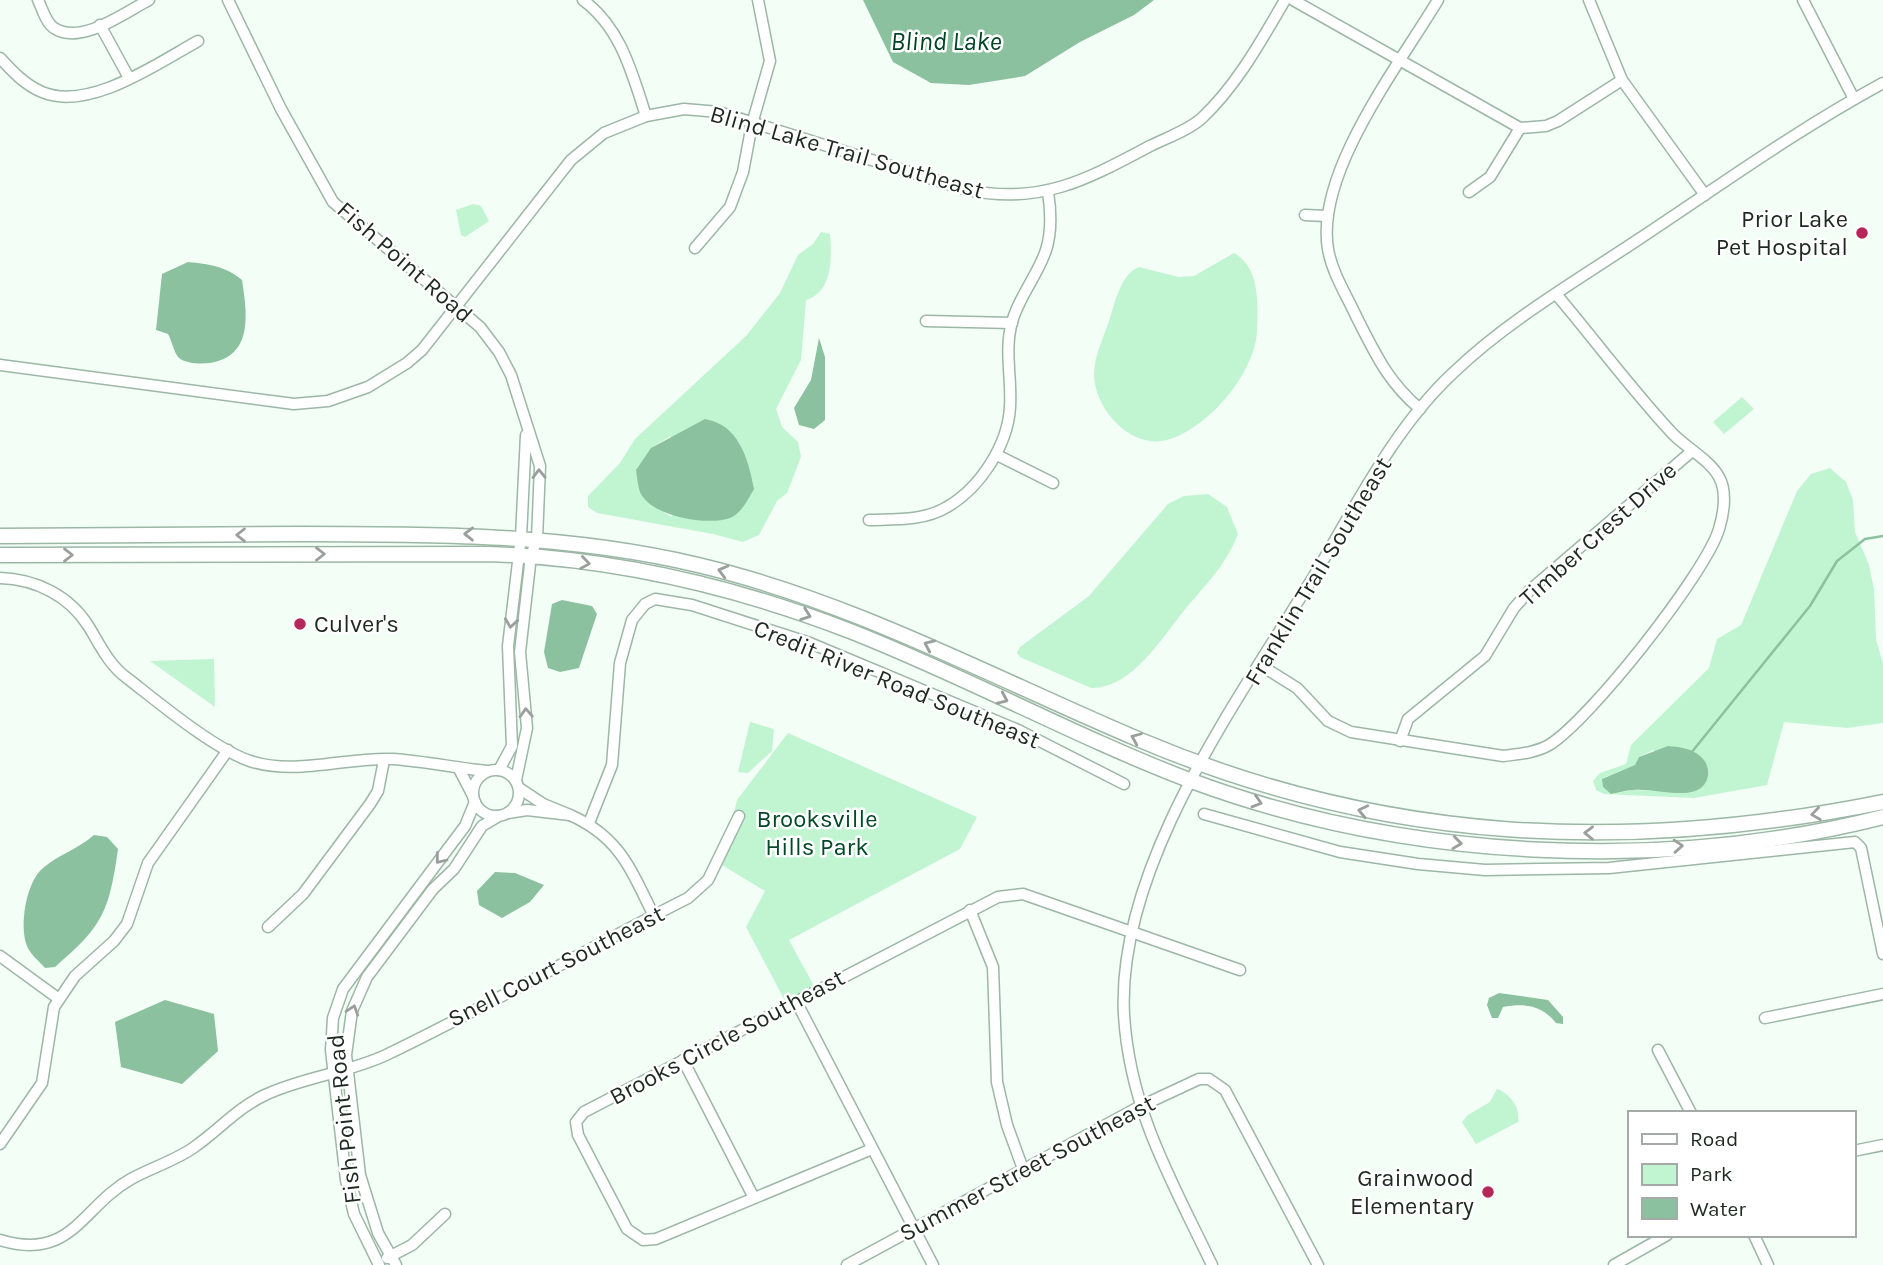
<svg xmlns="http://www.w3.org/2000/svg" width="1883" height="1265" font-family="Karla,sans-serif">
  <style>
    .green { fill: #c1f5d2; fill-rule: evenodd }
    .water { fill: #8bc19e }
    .lines { fill: none; stroke-linecap: round; stroke-linejoin: round }
    .stream { stroke: #8bc19e; stroke-width: 2.5 }
    .minor-casing { stroke: #9cb7a5; stroke-width: 13 }
    .major-casing { stroke: #9cb7a5; stroke-width: 17 }
    .minor { stroke: #fff; stroke-width: 10 }
    .major { stroke: #fff; stroke-width: 14 }
    .oneway { stroke: #9a9f9c }
    .poi-dot { fill: #b62759; stroke: #fff; stroke-width: 2.5 }
    .labels { text-anchor: middle; dominant-baseline: central; stroke-width: 5; stroke-linejoin: round; paint-order: stroke }
    .street-label { font-size: 24px; fill: #1e2922; stroke: #fff }
    .poi-label { font-size: 24px; fill: #1e2922; stroke: #fff; text-anchor: end }
    .park-label { font-size: 24px; fill: #034827; stroke: #fff }
    .water-label { font-size: 26px; font-style: italic; fill: #004424; stroke: #fff }
  </style>
  <rect width="100%" height="100%" fill="#f3fef7"/>
  <g class="green">
    <path d="M473 204 481 206 489 221 465 237 461 235 456 210Z"/>
    <path d="M821 232 830 234C832 257 833 292 806 300L801 360 776 409 782 427 798 442 801 457 787 493 777 501 759 535 743 542 713 534 597 513 588 507V496L620 463 635 439 746 336 780 293 798 255 813 244ZM671 436 672 517 653 506 641 494 651 448Z"/>
    <path d="M1234 253C1260 268 1258 303 1257 330 1256 372 1208 429 1167 440 1130 450 1093 407 1094 373 1095 355 1103 338 1109 321 1115 304 1120 274 1139 267L1179 277 1194 276Z"/>
    <path d="M1742 397 1754 409 1724 434 1713 422Z"/>
    <path d="M1830 468 1846 482 1853 500 1855 532 1869 565 1874 589 1876 640 1883 663V723L1847 728 1784 722 1767 785 1694 798 1604 794 1596 790 1593 781 1600 773 1626 764 1631 745 1709 668 1717 639 1741 625 1797 491 1811 474ZM1653 750 1695 791 1632 790 1612 794 1603 787V778L1636 765 1639 757Z"/>
    <path d="M1208 494 1227 507 1238 534C1226 566 1204 586 1183 612 1161 639 1131 689 1091 688L1020 657 1017 653 1020 647 1089 596 1168 504 1184 496Z"/>
    <path d="M214 659 215 707 150 661Z"/>
    <path d="M750 722 774 729 772 751 748 773 738 772Z"/>
    <path d="M788 733 977 817 960 849 789 940 814 986 785 1001 746 927 765 891 722 865 737 800Z"/>
    <path d="M1497 1089C1509 1093 1521 1107 1518 1122L1476 1144 1462 1122 1468 1115 1490 1102Z"/>
  </g>
  <g class="water">
    <path d="M863 0H1154L1134 15 1080 42 1025 76 969 85 931 83 893 62Z"/>
    <path d="M188 262C209 264 225 266 242 280 247 313 254 356 210 363 201 364 187 364 179 358 174 353 172 341 168 334L156 330 162 274Z"/>
    <path d="M819 338 825 357V420L814 429 799 425 794 408 811 380Z"/>
    <path d="M705 419C739 425 748 458 754 489 748 499 742 513 730 518 707 526 651 517 640 492 638 486 637 477 636 470L651 448Z"/>
    <path d="M562 600 592 606 597 614 579 668 560 672 548 668 544 652 552 604Z"/>
    <path d="M1668 746C1679 747 1691 748 1700 756 1712 765 1711 786 1695 791 1676 797 1652 788 1633 790 1626 790 1618 793 1611 794L1603 787 1602 779 1635 765 1639 757Z"/>
    <path d="M94 835 107 837 118 849C109 912 103 926 55 967L45 968C39 961 30 954 27 946 19 926 26 882 43 868 58 855 78 849 94 835Z"/>
    <path d="M495 872 515 873 544 885 530 902 502 918 479 905 477 891Z"/>
    <path d="M1499 993 1548 1000 1563 1017V1024L1556 1023C1542 1005 1525 1003 1503 1007L1498 1018H1492L1487 1005 1489 998Z"/>
    <path d="M165 1000 214 1014 218 1051 182 1084 121 1067 115 1022Z"/>
  </g>
  <g class="lines">
    <path class="stream" d="M1691 753 1810 606 1837 561 1865 539 1883 536"/>
    <defs>
      <g id="minor">
        <path d="M38 0C42 8 46 23 54 28 81 46 125 12 149 0"/>
        <path d="M228 0 281 109 333 202 480 327 499 352 511 375 540 466 537 539 531 556 520 652 527 728 516 780"/>
        <path d="M583 0C621 28 632 73 646 116"/>
        <path d="M1293 0 1520 128 1546 126 1558 121 1622 80"/>
        <path d="M1589 0 1622 80 1705 195"/>
        <path d="M1803 0 1854 99"/>
        <path d="M100 25 129 78"/>
        <path d="M0 58C12 71 25 85 42 92 89 112 158 63 198 41"/>
        <path d="M1469 192 1490 177 1520 128"/>
        <path d="M1305 215 1326 216"/>
        <path d="M695 248 730 207 743 172 752 124 770 61 758 0"/>
        <path d="M926 321 1012 323"/>
        <path d="M0 365 294 404 328 401 368 387 407 363 422 350 571 160 604 133 646 116 684 109 719 112 967 190C1041 205 1086 180 1150 146 1166 138 1189 130 1202 118 1237 85 1261 41 1285 0"/>
        <path d="M1420 409C1388 382 1376 355 1357 318 1347 296 1332 273 1328 249 1315 173 1399 65 1438 0"/>
        <path d="M997 455 1053 483"/>
        <path d="M869 520C895 519 924 521 947 507 980 488 1008 445 1010 407 1012 379 1004 350 1012 322 1019 296 1038 275 1046 250 1052 231 1051 211 1048 192"/>
        <path d="M0 578C36 579 70 596 89 627 100 645 109 665 127 678 158 702 214 749 250 761 297 776 345 757 392 759 424 761 456 768 487 771"/>
        <path d="M1260 665 1297 688 1328 721 1351 732 1503 756C1518 754 1535 753 1549 745 1589 721 1706 573 1719 529 1724 513 1727 491 1719 477 1710 460 1685 447 1672 433 1631 389 1595 340 1556 294"/>
        <path d="M1400 741 1408 719 1485 656 1514 608 1530 590 1691 452"/>
        <path d="M459 769 473 796"/>
        <path d="M499 770 512 746 508 646 521 537 526 435"/>
        <circle cx="496" cy="793" r="23"/>
        <path d="M508 813 527 810 570 815 543 804 519 788"/>
        <path d="M1204 814 1340 852 1418 864 1485 870 1609 868 1855 842 1861 848 1883 954"/>
        <path d="M570 815C620 837 631 870 654 916"/>
        <path d="M589 823 612 765 620 663 632 620 645 604 655 599 692 605 810 643 1018 730 1124 784"/>
        <path d="M970 910 993 967 997 1082 1007 1125 1023 1169"/>
        <path d="M268 927 303 894 370 804 378 791 384 760"/>
        <path d="M0 956 59 999"/>
        <path d="M796 1001 933 1265"/>
        <path d="M1765 1018 1883 994"/>
        <path d="M1658 1050 1691 1113"/>
        <path d="M683 1060 754 1198"/>
        <path d="M0 1144 42 1083 54 1007 75 976 114 941 127 924 148 863 228 750"/>
        <path d="M872 1149 656 1239 643 1240 627 1229 578 1135 576 1122 584 1112 998 897 1023 894 1240 970"/>
        <path d="M1853 1151 1883 1145"/>
        <path d="M1754 1235 1768 1265"/>
        <path d="M0 1240C72 1262 82 1206 131 1179 151 1168 174 1161 193 1148 218 1131 237 1108 265 1095 303 1077 348 1073 386 1055 488 1006 587 949 688 898L708 880 739 816"/>
        <path d="M387 1258 412 1245 445 1214"/>
        <path d="M379 1265 354 1214 346 1180 331 1050 333 1018 343 989 465 826 475 802"/>
        <path d="M396 1265 378 1233 360 1175 346 1055 352 1011 367 977 433 889 454 869 482 826 499 816"/>
        <path d="M847 1265 1139 1107 1199 1079H1209L1225 1090 1318 1265"/>
        <path d="M1212 1265C1172 1181 1130 1111 1124 1015 1116 865 1240 698 1315 574 1356 506 1394 428 1453 373 1507 321 1576 281 1639 239 1719 186 1798 129 1883 83"/>
        <path d="M1614 1265 1667 1235"/>
      </g>
      <g id="major">
        <path d="M0 536C100 535 201 535 301 534 435 534 567 534 698 565 854 602 993 678 1140 740 1383 843 1625 854 1883 802"/>
        <path d="M0 555 489 554C612 558 736 587 850 631 965 676 1074 736 1189 780 1403 860 1662 873 1883 817"/>
      </g>
    </defs>
    <use href="#minor" class="minor-casing"/>
    <use href="#major" class="major-casing"/>
    <use href="#minor" class="minor"/>
    <use href="#major" class="major"/>
  </g>
  <defs><path id="oneway-chevron" d="M-2-3.5L2.5 0L-2 3.5" fill="none" stroke-width="1.6" stroke-linecap="round" stroke-linejoin="round" transform="scale(1.75)"/></defs>
  <g class="oneway">
    <use href="#oneway-chevron" transform="translate(539 474) rotate(-91)"/>
    <use href="#oneway-chevron" transform="translate(469 534) rotate(-179)"/>
    <use href="#oneway-chevron" transform="translate(241 535) rotate(180)"/>
    <use href="#oneway-chevron" transform="translate(320 554)"/>
    <use href="#oneway-chevron" transform="translate(68 555)"/>
    <use href="#oneway-chevron" transform="translate(585 563) rotate(8)"/>
    <use href="#oneway-chevron" transform="translate(723 571) rotate(-165)"/>
    <use href="#oneway-chevron" transform="translate(806 615) rotate(19)"/>
    <use href="#oneway-chevron" transform="translate(511 623) rotate(98)"/>
    <use href="#oneway-chevron" transform="translate(929 645) rotate(-156)"/>
    <use href="#oneway-chevron" transform="translate(1003 699) rotate(24)"/>
    <use href="#oneway-chevron" transform="translate(526 713) rotate(-93)"/>
    <use href="#oneway-chevron" transform="translate(1136 738) rotate(-157)"/>
    <use href="#oneway-chevron" transform="translate(1257 802) rotate(17)"/>
    <use href="#oneway-chevron" transform="translate(1363 811) rotate(-167)"/>
    <use href="#oneway-chevron" transform="translate(1816 814) rotate(172)"/>
    <use href="#oneway-chevron" transform="translate(1589 833) rotate(-179)"/>
    <use href="#oneway-chevron" transform="translate(1457 843) rotate(7)"/>
    <use href="#oneway-chevron" transform="translate(1678 846) rotate(-4)"/>
    <use href="#oneway-chevron" transform="translate(440 859) rotate(128)"/>
    <use href="#oneway-chevron" transform="translate(353 1010) rotate(-72)"/>
  </g>
  <g class="poi-dot">
    <circle cx="1862" cy="233" r="7"/>
    <circle cx="300" cy="624" r="7"/>
    <circle cx="1488" cy="1192" r="7"/>
  </g>
  <g class="labels">
    <g class="street-label">
      <text transform="translate(847 152) rotate(16)">Blind Lake Trail Southeast</text>
      <text transform="translate(405 262) rotate(41)">Fish Point Road</text>
      <text transform="translate(1598 534) rotate(-42)">Timber Crest Drive</text>
      <text transform="translate(1318 571) rotate(-59)">Franklin Trail Southeast</text>
      <text transform="translate(897 684) rotate(22)">Credit River Road Southeast</text>
      <text transform="translate(556 966) rotate(-27)">Snell Court Southeast</text>
      <text transform="translate(727 1037) rotate(-28)">Brooks Circle Southeast</text>
      <text transform="translate(344 1119) rotate(-96)">Fish Point Road</text>
      <text transform="translate(1027 1168) rotate(-28)">Summer Street Southeast</text>
    </g>
    <g class="poi-label">
      <text x="1848" y="219">Prior Lake<tspan x="1848" dy="28">Pet Hospital</tspan></text>
      <text x="314" y="624" text-anchor="start">Culver's</text>
      <text x="1474" y="1178">Grainwood<tspan x="1474" dy="28">Elementary</tspan></text>
    </g>
    <g class="park-label">
      <text x="817" y="819">Brooksville<tspan x="817" dy="28">Hills Park</tspan></text>
    </g>
    <g class="water-label">
      <text x="946" y="41">Blind Lake</text>
    </g>
  </g>
  <rect x="1628" y="1111" width="228" height="126" fill="#ffffff" stroke="#a5a9a7" stroke-width="2"/>
  <rect x="1642" y="1134" width="35" height="10" fill="#ffffff" stroke="#a5a9a7" stroke-width="2"/>
  <text x="1690" y="1146" font-size="21" fill="#1e2922">Road</text>
  <rect x="1642" y="1164" width="35" height="21" fill="#c1f5d2" stroke="#a5a9a7" stroke-width="2"/>
  <text x="1690" y="1181" font-size="21" fill="#1e2922">Park</text>
  <rect x="1642" y="1198" width="35" height="21" fill="#8bc19e" stroke="#a5a9a7" stroke-width="2"/>
  <text x="1690" y="1216" font-size="21" fill="#1e2922">Water</text>
</svg>
